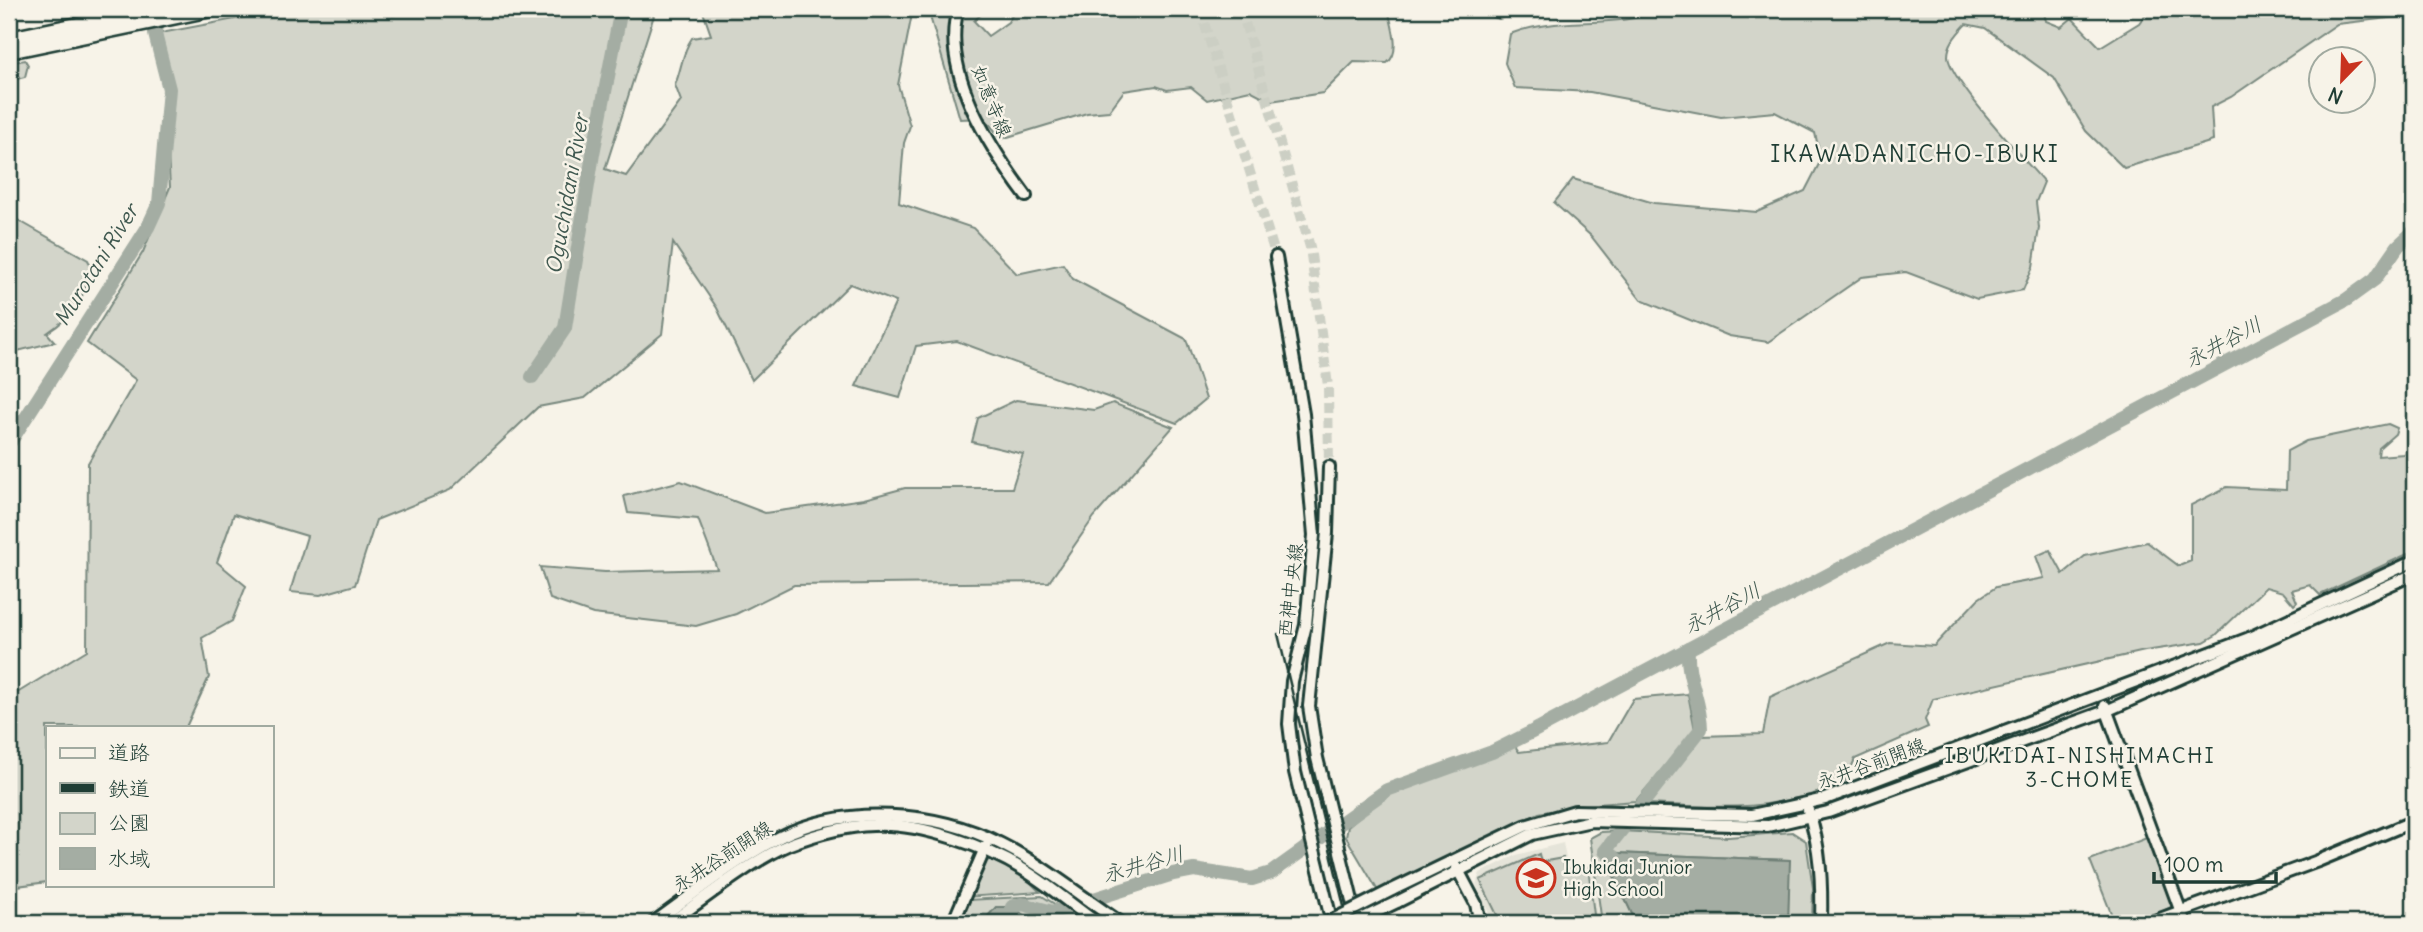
<svg xmlns="http://www.w3.org/2000/svg" width="2423" height="932" font-family="Delius,'Klee One',sans-serif">
  <style>
    .built { fill: #e5e4d9 }
    .green { fill: #d3d5ca; stroke: #79897f; stroke-width: 2 }
    .water { fill: #a4ada3; stroke: #6f8077; stroke-width: 2 }
    .lines { fill: none; stroke-linecap: round; stroke-linejoin: round }
    .river { stroke: #a4ada3; stroke-width: 14 }
    .secondary-tunnel { stroke: #cccfc4; stroke-width: 10; stroke-dasharray: 10 5; stroke-linecap: butt }
    .secondary-casing { stroke: #1f3d34; stroke-width: 16 }
    .highway-casing { stroke: #1f3d34; stroke-width: 19 }
    .secondary { stroke: #f7f3e8; stroke-width: 10 }
    .highway { stroke: #f7f3e8; stroke-width: 14 }
    .rail { stroke: #1f3d34; stroke-width: 2.5 }
    .secondary-bridge-casing { stroke: #1f3d34; stroke-width: 16; stroke-linecap: butt }
    .secondary-bridge { stroke: #f7f3e8; stroke-width: 10 }
    .labels { text-anchor: middle; dominant-baseline: central; stroke-width: 5; stroke-linejoin: round; paint-order: stroke }
    .street-label { font-size: 19px; fill: #1f3d34; stroke: #f7f3e8 }
    .poi-label { font-size: 19px; fill: #1f3d34; stroke: #f7f3e8; text-anchor: start }
    .water-label { font-size: 21px; font-style: italic; fill: #405950; stroke: #f7f3e8 }
    .neighbourhood-label { font-size: 21px; letter-spacing: 2px; fill: #1f3d34; stroke: #f7f3e8 }
    .quarter-label { font-size: 23px; letter-spacing: 2px; fill: #1f3d34; stroke: #f7f3e8 }
  </style>
  <rect width="100%" height="100%" fill="#f7f3e8"/>
  <filter id="ink" filterUnits="userSpaceOnUse"><feTurbulence type="fractalNoise" baseFrequency=".0143" numOctaves="2"/><feDisplacementMap in="SourceGraphic" scale="14" xChannelSelector="R" yChannelSelector="G"/><feConvolveMatrix kernelMatrix="1 2 1 2 8 2 1 2 1" color-interpolation-filters="sRGB"/></filter>
  <g filter="url(#ink)">
    <path class="built" d="M1563 843 1568 868 1592 864 1600 923H1493L1476 884 1480 873 1516 855Z"/>
    <g class="green">
      <path d="M288 9H390L393 15 415 9H656L605 169 626 176 681 101 675 85C682 68 682 52 692 38L711 35 702 9H913L898 85 910 126 904 143 899 203 973 228 1017 274 1063 264 1073 279 1186 339 1206 399 1177 423 957 341 916 346 900 398 856 386 896 302 850 284 752 380 717 308 673 243 662 334 585 398 538 407 450 490 376 520 355 585 320 595 290 592 307 536 234 514 217 562 246 586 232 621 202 638 209 677 186 727H47V882L9 887V698L87 650 88 463 136 380 87 343 143 252 170 187 161 33Z"/>
      <path d="M932 9H987L974 21 988 36 1008 22 1016 9H1388C1391 24 1402 53 1387 63L1354 62 1323 93 1271 101 1250 90 1207 100 1191 87 1167 90 1156 86 1124 91 1109 111 1087 113 1001 139 985 118 960 119 931 20Z"/>
      <path d="M1430 9H1522L1499 19 1475 10Z"/>
      <path d="M1661 9H2043L2046 21 2061 27 2072 18 2100 47 2139 23 2148 11 2158 9H2414V15L2337 24 2231 97 2211 107 2213 141 2124 168 2086 131 2054 78 1985 28 1966 24C1958 33 1948 43 1948 56 1949 80 2026 161 2044 182L2036 202 2039 228 2033 267 2023 290 1977 299 1906 272 1862 277 1768 342 1729 336 1641 300 1591 236 1554 203 1573 179 1654 203 1757 212 1805 191 1821 160 1815 133 1775 112 1721 117 1590 92 1515 88 1505 63 1510 34C1561 14 1617 31 1661 9Z"/>
      <path d="M25 60 28 65 25 77 9 81V63Z"/>
      <path d="M9 215 88 260 92 268C82 302 76 314 47 333L55 342 9 353Z"/>
      <path d="M1016 400 1094 410 1113 403 1173 427 1094 517 1049 582 794 585 736 614 696 626 593 614 550 599 540 567 605 572 717 569 698 519 628 513 624 496 681 481 765 513 864 499 905 488H1012L1023 454 972 442 978 418Z"/>
      <path d="M2388 424 2397 428 2395 434 2379 448 2378 456 2404 454 2414 449V551L2320 595 2310 585 2292 590 2297 602 2294 605 2283 592 2266 587 2216 635 2204 642 2145 651 1933 699 1925 720 1928 727 1855 759 1844 784C1769 812 1725 808 1647 804L1701 736 1763 734 1770 697 1890 643 1934 646 1978 599 1996 587 2044 578 2036 556 2050 550 2063 574 2085 556 2147 542 2179 566 2191 561V505L2227 487 2286 490 2287 451 2306 441Z"/>
      <path d="M1688 694 1695 730 1636 801 1584 805 1539 813 1378 891 1346 837 1348 826 1386 794 1515 746 1519 752 1608 742 1633 699Z"/>
      <path d="M1621 831 1728 837 1792 832 1806 841 1813 888 1812 923H1788L1789 860 1615 853 1608 863 1633 916 1631 923H1602L1590 838 1601 832Z"/>
      <path d="M2149 837 2171 896V907L2139 923H2115L2090 860Z"/>
      <path d="M1539 854 1541 862 1563 858 1565 869 1588 866 1595 923H1501L1480 880Z"/>
      <path d="M992 859 1027 879 1040 892 965 897 986 861Z"/>
      <path d="M1042 896 1085 923H1035L1012 907H996L982 923H961L968 900Z"/>
    </g>
    <g class="water">
      <path d="M1615 853 1790 860 1788 923H1631L1633 916 1608 863Z"/>
      <path d="M996 907H1012L1035 923H982Z"/>
    </g>
    <g class="lines">
      <g class="river">
        <path d="M532 377 565 328 593 154 621 9"/>
        <path d="M9 444 148 227 159 203 169 89 155 34 157 9"/>
        <path d="M1627 866 1605 851 1701 729C1701 701 1686 677 1688 649"/>
        <path d="M1012 907 1022 904 1053 912 1173 874 1194 870 1252 879 1271 873 1387 790 1492 752 1530 733 2346 300 2375 279 2398 246 2414 231"/>
      </g>
      <g class="secondary-tunnel">
        <path d="M1200 9 1276 257"/>
        <path d="M1241 9 1310 247 1328 386 1329 467"/>
      </g>
      <defs>
        <g id="secondary">
          <path d="M958 9C940 71 990 148 1026 196"/>
          <path d="M1276 257 1303 414 1314 535 1306 625 1292 681 1289 724 1295 772 1332 923"/>
          <path d="M1329 467 1327 533 1309 706 1317 758 1356 917"/>
          <path d="M2105 706 2185 923"/>
          <path d="M1808 810C1821 847 1822 885 1821 923"/>
          <path d="M1457 868 1476 904 1480 923"/>
          <path d="M1392 890 1525 826 1575 811 1752 815 1825 799 2247 639 2414 561"/>
          <path d="M1397 902 1532 834 1591 821 1768 826 1828 812 2106 711 2414 574"/>
          <path d="M653 923C694 894 735 860 780 837 845 804 937 811 1001 844 1043 865 1082 897 1121 923"/>
          <path d="M670 923C702 900 754 859 790 844 816 834 845 826 873 825 918 822 986 846 1024 870 1050 886 1073 906 1097 923"/>
          <path d="M953 923 986 846"/>
          <path d="M2149 923 2318 861 2414 821"/>
        </g>
        <g id="highway">
          <path d="M9 39 155 9"/>
          <path d="M9 51 211 9"/>
        </g>
      </defs>
      <use href="#secondary" class="secondary-casing"/>
      <use href="#highway" class="highway-casing"/>
      <use href="#secondary" class="secondary"/>
      <use href="#highway" class="highway"/>
      <path class="rail" d="M1278 634 1348 923"/>
      <defs>
        <g id="secondary-bridge">
          <path d="M1327 923 1392 890"/>
          <path d="M1353 923 1397 902"/>
        </g>
      </defs>
      <use href="#secondary-bridge" class="secondary-bridge-casing"/>
      <use href="#secondary-bridge" class="secondary-bridge"/>
    </g>
  </g>
  <defs>
    <symbol id="school-ring" viewBox="-11 -11 22 22"><circle r="9.5" fill="#f7f3e8" stroke="#c8321e" stroke-width="1.5"/><path d="M0-5L7-2L0 1L-7-2ZM-4 1L0 2.5L4 1V4Q0 6-4 4Z" fill="#c8321e"/></symbol>
  </defs>
  <g fill-rule="evenodd">
    <use href="#school-ring" x="1514" y="856" width="44" height="44"/>
  </g>
  <g class="labels">
    <g class="street-label">
      <text transform="translate(992 101) rotate(68)">如意寺線</text>
      <text transform="translate(1290 590) rotate(-83)">西神中央線</text>
      <text transform="translate(1871 763) rotate(-20)">永井谷前開線</text>
      <text transform="translate(722 856) rotate(-33)">永井谷前開線</text>
    </g>
    <g class="poi-label">
      <text x="1563" y="867">Ibukidai Junior<tspan x="1563" dy="22">High School</tspan></text>
    </g>
    <g class="water-label">
      <text transform="translate(567 194) rotate(-80)">Oguchidani River</text>
      <text transform="translate(96 265) rotate(-58)">Murotani River</text>
      <text transform="translate(2223 342) rotate(-28)">永井谷川</text>
      <text transform="translate(1722 608) rotate(-28)">永井谷川</text>
      <text transform="translate(1143 864) rotate(-16)">永井谷川</text>
    </g>
    <g class="neighbourhood-label">
      <text x="2080" y="755">IBUKIDAI-NISHIMACHI<tspan x="2080" dy="24">3-CHOME</tspan></text>
    </g>
    <g class="quarter-label">
      <text x="1915" y="153">IKAWADANICHO-IBUKI</text>
    </g>
  </g>
  <rect width="2423" height="932" fill="none" stroke="#f7f3e8" stroke-width="35"/>
  <rect x="18" y="18" width="2388" height="897" fill="none" stroke="#1f3d34" stroke-width="2.5" filter="url(#ink)"/>
  <rect x="46" y="726" width="228" height="161" fill="#f7f3e8" stroke="#a1aaa0" stroke-width="2"/>
  <rect x="60" y="748" width="35" height="10" fill="#f7f3e8" stroke="#a1aaa0" stroke-width="2"/>
  <text x="108" y="760" font-size="21" fill="#1f3d34">道路</text>
  <rect x="60" y="783" width="35" height="10" fill="#1f3d34" stroke="#a1aaa0" stroke-width="2"/>
  <text x="108" y="796" font-size="21" fill="#1f3d34">鉄道</text>
  <rect x="60" y="813" width="35" height="21" fill="#d3d5ca" stroke="#a1aaa0" stroke-width="2"/>
  <text x="108" y="830" font-size="21" fill="#1f3d34">公園</text>
  <rect x="60" y="848" width="35" height="21" fill="#a4ada3" stroke="#a1aaa0" stroke-width="2"/>
  <text x="108" y="866" font-size="21" fill="#1f3d34">水域</text>
  <g transform="translate(2342 80) rotate(203)"><circle r="33" fill="#f7f3e8" stroke="#a1aaa0" stroke-width="2"/>
  <path d="M0-5L12 26L0 18L-12 26Z" fill="#c8321e"/>
  <text y="-10" font-size="19" font-weight="bold" text-anchor="middle" fill="#1f3d34">N</text>
  </g>
  <path d="M2154 872v10h122v-10" fill="none" stroke="#1f3d34" stroke-width="3.5"/>
  <text x="2164" y="872" font-size="21" fill="#1f3d34" stroke="#f7f3e8" stroke-width="5" paint-order="stroke">100 m</text>
</svg>
